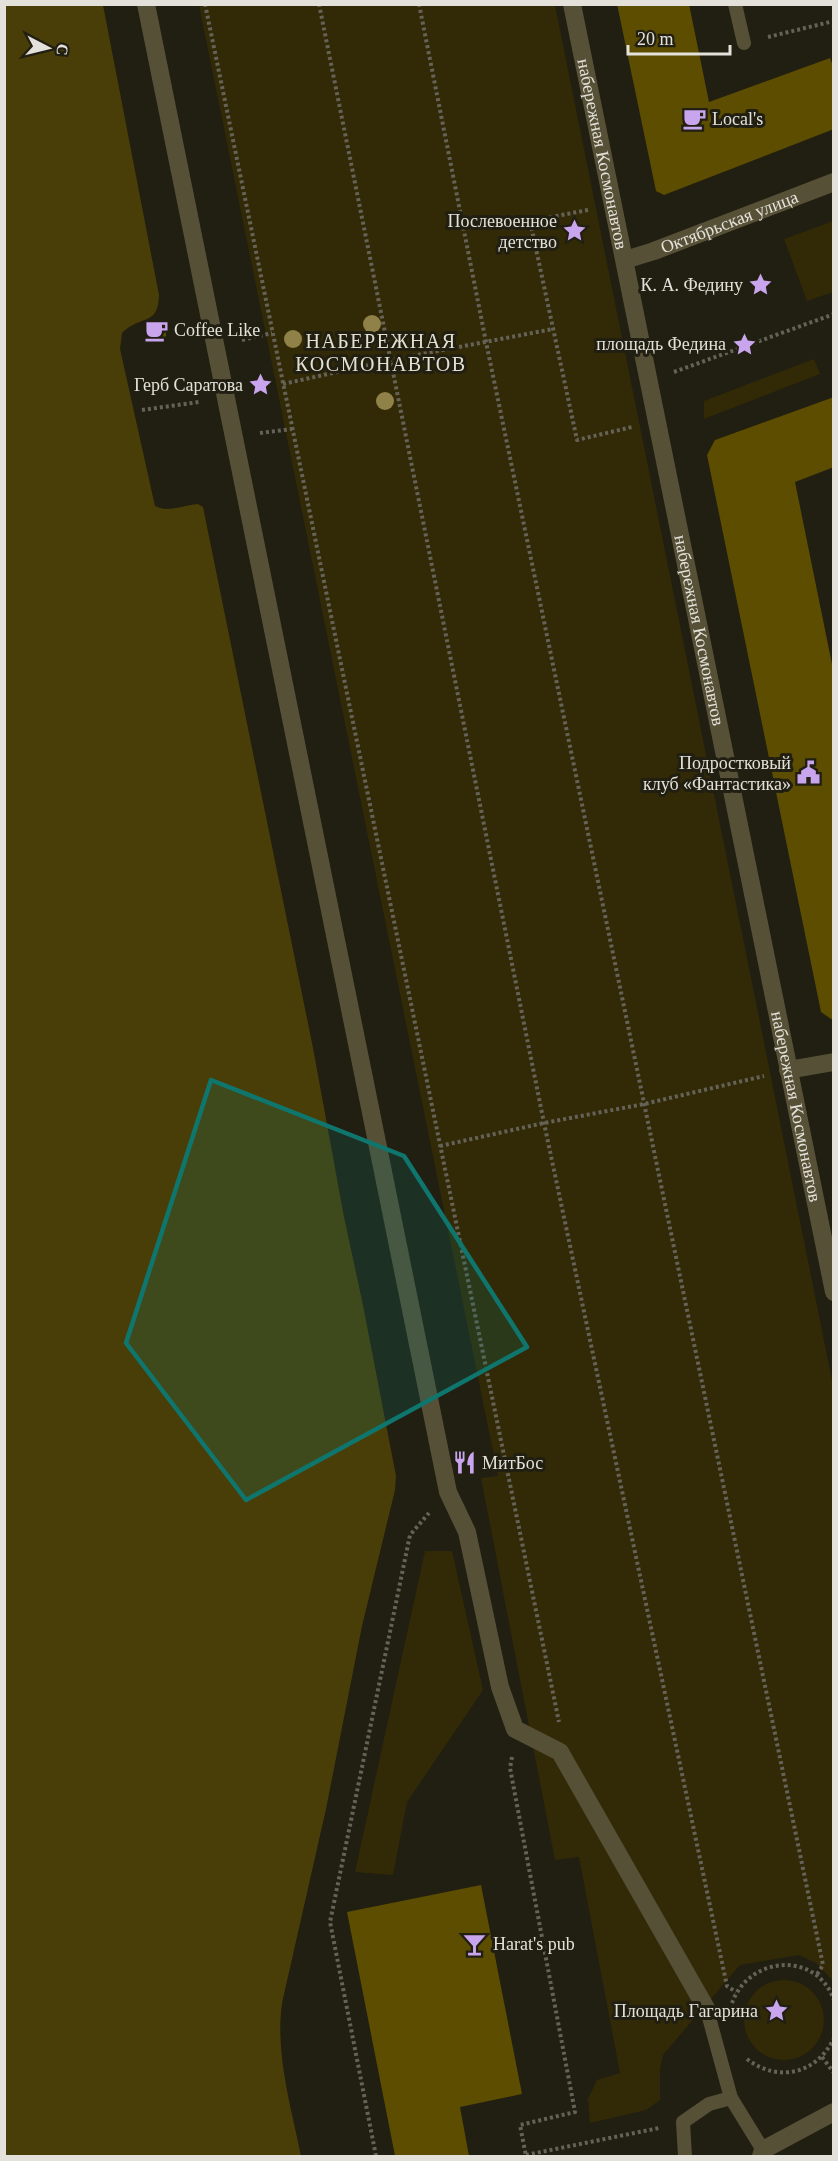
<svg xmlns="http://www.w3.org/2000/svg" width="838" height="2161" font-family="Georgia,serif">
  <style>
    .green { fill: #322a07 }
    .water { fill: #4a3e08 }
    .building { fill: #5c4d00 }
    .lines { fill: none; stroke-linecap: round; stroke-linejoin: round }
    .path { stroke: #656258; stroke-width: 4; stroke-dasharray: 3 3; stroke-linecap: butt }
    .service { stroke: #565037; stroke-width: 14 }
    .pedestrian { stroke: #565037; stroke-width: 18 }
    .minor { stroke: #565037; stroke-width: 18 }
    .tree { fill: #8f8147 }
    .marked { fill: #0f766e; fill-opacity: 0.2; stroke: #0f766e; stroke-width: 4.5; stroke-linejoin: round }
    .labels { text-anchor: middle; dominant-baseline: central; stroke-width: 6; stroke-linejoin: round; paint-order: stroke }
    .poi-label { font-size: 18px; fill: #e3e1d9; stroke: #211e12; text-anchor: end }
    .street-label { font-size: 18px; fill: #e3e1d9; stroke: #211e12 }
    .neighbourhood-label { font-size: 20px; letter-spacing: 1.5px; fill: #e4e0d0; stroke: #211e12 }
  </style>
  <rect width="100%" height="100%" fill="#211e12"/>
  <g class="green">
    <path d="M199 5H555L833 1385V1981L816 1963 799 1955 740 1965 663 2055 660 2069V2100L646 2110 590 2123 588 2099 597 2080 620 2073 579 1857 555 1860 481 1478 498 1476Z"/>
    <path d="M833 221V292L807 301 784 239Z"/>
    <path d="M814 359 820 374 704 419V401Z"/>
    <path d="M425 1551H452L483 1690 407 1802 393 1875 355 1872Z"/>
    <circle cx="784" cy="2020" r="40"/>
  </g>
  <path class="water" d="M103 5 159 295C158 327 141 314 122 333L120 349 155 506C168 513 184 505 198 504L203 507 313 1048 344 1217 363 1305 396 1476 395 1490 362 1626 326 1809 282 2003C275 2054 291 2106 301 2156H5L4 5Z"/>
  <g class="building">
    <path d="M617 4H689L709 102 830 58 834 69V129L664 195 656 191Z"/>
    <path d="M166 322V337L147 339 145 324Z"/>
    <path d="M834 397V467L795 482 834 674V1021L821 1012 707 455 715 440Z"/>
    <path d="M481 1885 522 2094 460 2107 469 2156H395L347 1912Z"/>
  </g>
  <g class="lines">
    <g class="path">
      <path d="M205 4 559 1722"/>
      <path d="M319 4 544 1123 727 1986 736 1992"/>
      <path d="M419 4 486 342 823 1965 816 1976"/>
      <path d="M768 37 834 21"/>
      <path d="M588 210 530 221 577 440 632 427"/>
      <path d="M242 340 272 333"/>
      <path d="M674 372 834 314"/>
      <path d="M283 384 391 360 553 329"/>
      <path d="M142 410 199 402"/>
      <path d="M260 433 292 429"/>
      <path d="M440 1146 544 1123 644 1104 764 1076"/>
      <path d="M512 1757 510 1768 575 2112 520 2125 526 2156"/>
      <path d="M732 2003C749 1956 816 1950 834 2000"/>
      <path d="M822 2057 834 2073"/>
      <path d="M747 2059C778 2083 817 2074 834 2038"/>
      <path d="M526 2155 659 2128"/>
      <path d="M376 2156 330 1922 410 1535 429 1513"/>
    </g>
    <g class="service">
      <path d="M735 4 744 43"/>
      <path d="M707 2010 731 2098 763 2150"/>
      <path d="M685 2156 683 2122 709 2104 731 2098"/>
    </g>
    <g class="pedestrian">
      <path d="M146 4 448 1492 467 1532 500 1687 515 1729 560 1752 707 2010"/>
      <path id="s1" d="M572 4 834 1292"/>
    </g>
    <g class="minor">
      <path id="s2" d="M625 260 654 251 834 182"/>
      <path d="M788 1070 834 1062"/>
      <path d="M761 2156 763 2150 834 2112"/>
    </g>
  </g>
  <g class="tree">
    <circle cx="372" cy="324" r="9"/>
    <circle cx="293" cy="339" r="9"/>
    <circle cx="385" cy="401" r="9"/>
  </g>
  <path class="marked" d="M211 1080 404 1156 527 1347 246 1500 126 1343Z"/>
  <defs>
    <symbol id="cafe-bare" viewBox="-9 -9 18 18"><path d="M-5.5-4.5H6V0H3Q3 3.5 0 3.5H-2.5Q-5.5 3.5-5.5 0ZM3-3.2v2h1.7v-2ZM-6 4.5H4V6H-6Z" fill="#c9a5ee" stroke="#211e12" stroke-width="2.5" paint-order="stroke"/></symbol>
    <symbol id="sight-bare" viewBox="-9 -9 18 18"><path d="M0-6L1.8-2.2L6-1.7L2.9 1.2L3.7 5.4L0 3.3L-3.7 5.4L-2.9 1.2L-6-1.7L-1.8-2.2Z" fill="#c9a5ee" stroke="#211e12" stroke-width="2.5" paint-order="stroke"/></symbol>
    <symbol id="civic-bare" viewBox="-9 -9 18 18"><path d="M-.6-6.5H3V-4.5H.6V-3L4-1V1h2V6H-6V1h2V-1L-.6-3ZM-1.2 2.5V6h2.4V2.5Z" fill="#c9a5ee" stroke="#211e12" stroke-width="2.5" paint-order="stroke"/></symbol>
    <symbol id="restaurant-bare" viewBox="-9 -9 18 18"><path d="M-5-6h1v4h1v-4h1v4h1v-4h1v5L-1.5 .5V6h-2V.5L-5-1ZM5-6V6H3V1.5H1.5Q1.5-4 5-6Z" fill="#c9a5ee" stroke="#211e12" stroke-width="2.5" paint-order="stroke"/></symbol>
    <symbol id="bar-bare" viewBox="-9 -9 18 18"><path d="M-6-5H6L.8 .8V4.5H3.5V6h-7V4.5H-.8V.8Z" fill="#c9a5ee" stroke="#211e12" stroke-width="2.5" paint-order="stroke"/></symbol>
  </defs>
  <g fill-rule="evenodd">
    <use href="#cafe-bare" x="678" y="102" width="33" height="33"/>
    <use href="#sight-bare" x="558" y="214" width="33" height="33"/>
    <use href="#sight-bare" x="744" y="268" width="33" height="33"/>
    <use href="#cafe-bare" x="140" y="314" width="33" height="33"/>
    <use href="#sight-bare" x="728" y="328" width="33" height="33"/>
    <use href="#sight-bare" x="244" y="368" width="33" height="33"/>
    <use href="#civic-bare" x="792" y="756" width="33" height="33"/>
    <use href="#restaurant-bare" x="448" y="1446" width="33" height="33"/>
    <use href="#bar-bare" x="458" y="1928" width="33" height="33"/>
    <use href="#sight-bare" x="760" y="1994" width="33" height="33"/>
  </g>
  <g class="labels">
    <g class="poi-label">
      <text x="712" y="119" text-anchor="start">Local's</text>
      <text x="557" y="221">Послевоенное<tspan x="557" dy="21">детство</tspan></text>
      <text x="743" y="285">К. А. Федину</text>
      <text x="174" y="330" text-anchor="start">Coffee Like</text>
      <text x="726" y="344">площадь Федина</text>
      <text x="243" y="385">Герб Саратова</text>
      <text x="791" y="763">Подростковый<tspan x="791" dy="21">клуб «Фантастика»</tspan></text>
      <text x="482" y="1463" text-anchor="start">МитБос</text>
      <text x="493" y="1944" text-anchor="start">Harat's pub</text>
      <text x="758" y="2011">Площадь Гагарина</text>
    </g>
    <g class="street-label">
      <text stroke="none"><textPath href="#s1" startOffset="153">набережная Космонавтов</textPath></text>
      <text stroke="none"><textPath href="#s2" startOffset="111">Октябрьская улица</textPath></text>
      <text stroke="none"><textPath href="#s1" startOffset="639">набережная Космонавтов</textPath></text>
      <text stroke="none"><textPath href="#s1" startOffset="1125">набережная Космонавтов</textPath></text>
    </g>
    <g class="neighbourhood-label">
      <text x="381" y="341">НАБЕРЕЖНАЯ<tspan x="381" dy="23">КОСМОНАВТОВ</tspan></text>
    </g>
  </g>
  <rect width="838" height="2161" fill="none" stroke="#e3e1d9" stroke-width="12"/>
  <g transform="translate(48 48) rotate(97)" stroke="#211e12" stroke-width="4.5" paint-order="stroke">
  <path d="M0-4.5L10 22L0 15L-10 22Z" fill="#e3e1d9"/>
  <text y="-9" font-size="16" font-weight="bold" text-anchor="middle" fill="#e3e1d9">С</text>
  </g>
  <path d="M628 45v9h102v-9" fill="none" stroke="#e3e1d9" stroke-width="3"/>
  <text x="637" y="45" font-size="18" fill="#e3e1d9" stroke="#211e12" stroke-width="4.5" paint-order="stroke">20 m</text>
</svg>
